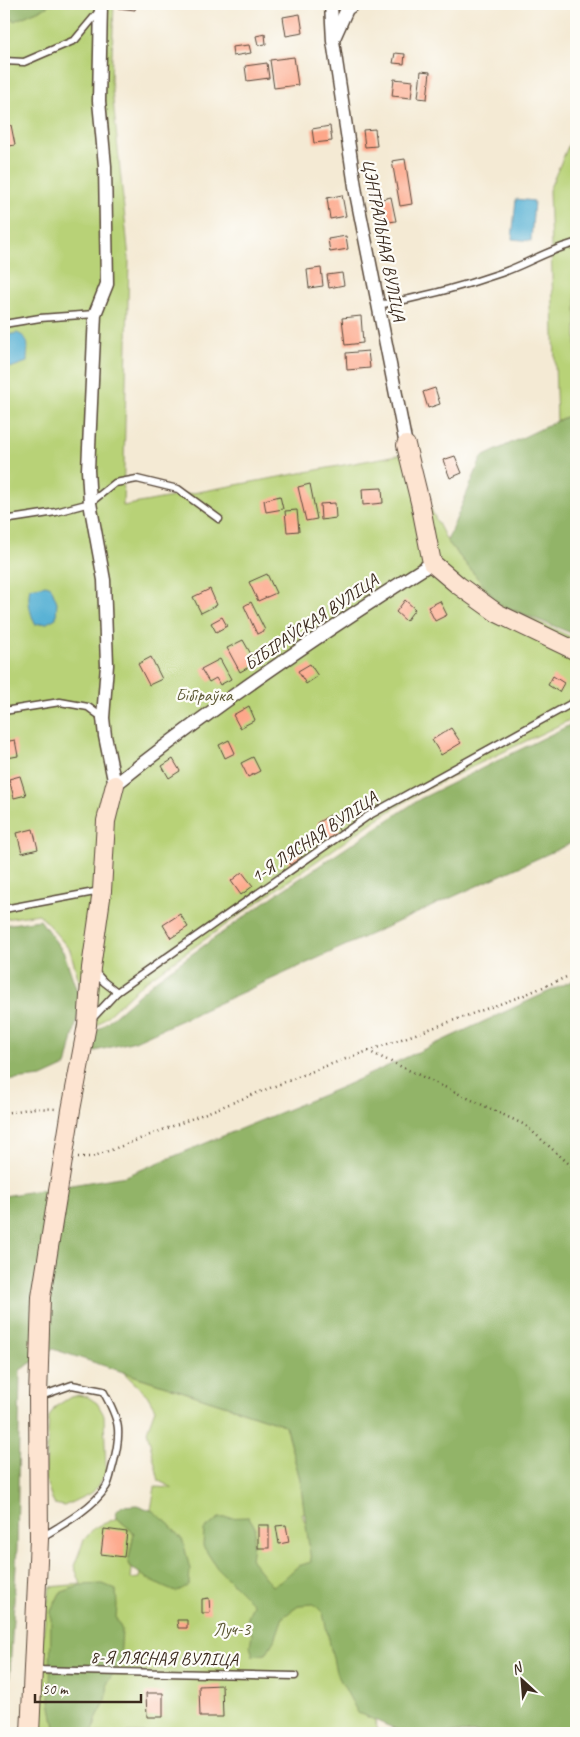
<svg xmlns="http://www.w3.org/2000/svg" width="580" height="1737" font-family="Caveat,sans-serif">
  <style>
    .green { fill: #b8d277; stroke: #7a7e4a }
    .forest { fill: #92b468; stroke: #666f43 }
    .water { fill: #57b1d4; stroke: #496e79 }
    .building { fill: #fda78a }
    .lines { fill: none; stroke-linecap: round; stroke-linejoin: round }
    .lane-casing { stroke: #574739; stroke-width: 9 }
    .street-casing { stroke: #574739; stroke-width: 15 }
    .secondary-casing { stroke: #574739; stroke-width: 20 }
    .path { stroke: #574739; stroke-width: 2.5; stroke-dasharray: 1 4; stroke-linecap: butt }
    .lane { stroke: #fff; stroke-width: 6 }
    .street { stroke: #fff; stroke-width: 12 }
    .secondary { stroke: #fde4d1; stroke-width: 18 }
    .labels { text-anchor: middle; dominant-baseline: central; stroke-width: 4.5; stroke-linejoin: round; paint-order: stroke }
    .street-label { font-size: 18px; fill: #3b2a1e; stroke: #fdfcf7 }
    .park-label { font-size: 18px; fill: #605c39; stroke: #fdfcf7 }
  </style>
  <rect width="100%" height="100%" fill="#fdfcf7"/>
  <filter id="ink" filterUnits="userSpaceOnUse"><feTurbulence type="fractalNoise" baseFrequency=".02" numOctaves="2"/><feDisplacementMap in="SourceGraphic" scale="10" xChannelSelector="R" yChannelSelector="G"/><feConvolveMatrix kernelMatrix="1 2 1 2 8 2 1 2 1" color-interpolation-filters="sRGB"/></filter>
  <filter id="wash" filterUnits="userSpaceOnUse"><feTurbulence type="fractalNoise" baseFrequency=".0096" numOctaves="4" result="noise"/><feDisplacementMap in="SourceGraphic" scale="20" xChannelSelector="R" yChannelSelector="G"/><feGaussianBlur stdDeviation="1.12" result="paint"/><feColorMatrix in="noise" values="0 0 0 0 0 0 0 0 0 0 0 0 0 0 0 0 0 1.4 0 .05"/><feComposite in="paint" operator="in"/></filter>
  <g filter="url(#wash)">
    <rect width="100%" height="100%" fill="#f4ead4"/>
    <g class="green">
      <path d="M4 4H114L111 80 129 259 123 506 403 454 447 541 499 604 576 639V717L422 791 374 821 144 982 93 1029 70 950 39 914 4 919Z"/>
      <path d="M576 128V412L557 421 549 190Z"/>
      <path d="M123 1372 285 1425 300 1479 305 1514H302L379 1733H28L50 1587 81 1584 74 1566 84 1540 94 1528 117 1518 134 1533 128 1563 132 1568 131 1579 139 1578 155 1487 173 1488 159 1481 147 1431 155 1409 147 1395Z"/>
      <path d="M78 1395 88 1397 97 1403 104 1415 106 1474 93 1492 64 1506 54 1504 45 1479 49 1417 55 1407 69 1398Z"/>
    </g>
    <g class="forest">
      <path d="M4 4H47V7L14 21 4 10Z"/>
      <path d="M576 412V635L499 604 447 541 482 457Z"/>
      <path d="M576 722V841L135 1041 87 1053 93 1034 157 979 275 895 420 799Z"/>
      <path d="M40 920 64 953 81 1003 66 1066 42 1077 4 1081V925Z"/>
      <path d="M576 979V1733H405L358 1713 336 1672 323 1613 314 1604 300 1605 283 1617 276 1637 266 1654 253 1656 250 1646 252 1634 246 1623 253 1604 217 1568 203 1546 204 1530 219 1518 249 1517 255 1527 251 1560 272 1586 280 1582 298 1566 311 1562 300 1479 285 1425 53 1349 20 1370 17 1548 9 1689 8 1733H4V1196L126 1176 342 1087Z"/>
      <path d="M137 1505 153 1511 169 1524 183 1541 190 1569 189 1585 176 1592C161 1587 138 1575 128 1563L134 1533 117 1518 116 1512 122 1506Z"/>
      <path d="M102 1584 116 1590 117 1606 116 1618 122 1630 120 1661 108 1682 106 1700 96 1719 93 1733H56L50 1701 51 1611 60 1593 81 1585Z"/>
    </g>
    <g class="water">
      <path d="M516 199 534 201 531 241 512 239Z"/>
      <path d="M17 333C32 339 27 348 27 362L10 368 4 362V336Z"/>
      <path d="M46 585 51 587 57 602 56 618 47 623 35 624C30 613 27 599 30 588Z"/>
    </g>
    <g id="blocks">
      <g class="building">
        <path d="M118 4H136L135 10 118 8Z"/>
        <path d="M300 14 303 33 286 36 283 17Z"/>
        <path d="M265 34 266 44 258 45 256 36Z"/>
        <path d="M249 45 251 53 233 56 232 47Z"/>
        <path d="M395 53 405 54 404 64 393 63Z"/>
        <path d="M294 57 298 85 274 88 270 60Z"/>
        <path d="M267 63 269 78 247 81 245 66Z"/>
        <path d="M421 71 430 72 427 99 418 98Z"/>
        <path d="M394 79 413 81 411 98 392 96Z"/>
        <path d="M11 125 15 145 4 147V126Z"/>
        <path d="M330 126 332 141 314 143 312 129Z"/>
        <path d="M375 129 377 146 365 147 363 130Z"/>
        <path d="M405 159 412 204 400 206 392 161Z"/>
        <path d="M342 195 346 216 330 219 327 198Z"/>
        <path d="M391 197 396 221 382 223 378 200Z"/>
        <path d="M346 236 348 249 330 252 328 239Z"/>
        <path d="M321 268 323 286 309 288 307 270Z"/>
        <path d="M342 273 344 285 329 288 327 275Z"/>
        <path d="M361 316 363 343 345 345 342 318Z"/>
        <path d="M368 351 370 368 347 370 346 353Z"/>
        <path d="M435 388 440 404 428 408 423 392Z"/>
        <path d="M455 456 462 473 450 478 443 460Z"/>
        <path d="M310 484 317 519 306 521 298 487Z"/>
        <path d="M382 488 383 503 363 505 362 489Z"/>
        <path d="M280 496 283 509 266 512 264 500Z"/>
        <path d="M335 503 336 518 321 520 320 504Z"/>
        <path d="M297 510 299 531 287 532 285 511Z"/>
        <path d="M267 574 276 593 258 601 249 582Z"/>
        <path d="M210 589 217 605 201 613 193 597Z"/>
        <path d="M405 600 415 609 406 621 396 612Z"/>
        <path d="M440 601 447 615 435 621 428 607Z"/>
        <path d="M251 602 265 630 257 634 244 606Z"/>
        <path d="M222 617 227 626 216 632 211 623Z"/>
        <path d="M243 640 256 663 240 672 227 648Z"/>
        <path d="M151 657 162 679 149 685 138 664Z"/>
        <path d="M220 659 231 679 220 685 216 678 209 682 201 669Z"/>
        <path d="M310 664 318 676 306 684 298 671Z"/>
        <path d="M553 676 564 683 559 692 548 685Z"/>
        <path d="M249 706 255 720 240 728 233 715Z"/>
        <path d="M451 728 461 743 441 755 432 740Z"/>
        <path d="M15 740 18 756 7 758 4 742Z"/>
        <path d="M229 740 235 753 225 758 219 745Z"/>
        <path d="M253 757 260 771 248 777 241 763Z"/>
        <path d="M173 759 180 771 169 778 162 766Z"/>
        <path d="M20 776 26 795 14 798 9 779Z"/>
        <path d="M330 815 340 832 327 840 317 823Z"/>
        <path d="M33 829 38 849 22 853 17 833Z"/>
        <path d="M294 846 302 857 290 865 283 853Z"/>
        <path d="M242 872 253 886 241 895 231 881Z"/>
        <path d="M180 914 188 927 171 938 163 925Z"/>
        <rect x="258" y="1525" width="11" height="23"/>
        <path d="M286 1525 289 1542 279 1544 276 1526Z"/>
        <path d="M104 1529 127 1532 124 1557 101 1554Z"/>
        <path d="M209 1598 210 1613H202V1599Z"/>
        <path d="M177 1620H187V1628H178Z"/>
        <path d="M222 1685 223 1717H200L199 1686Z"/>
        <path d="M146 1693H163V1717H147Z"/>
      </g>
    </g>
  </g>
  <g filter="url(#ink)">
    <use href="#blocks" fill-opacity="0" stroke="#574739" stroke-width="1"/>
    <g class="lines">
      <defs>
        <g id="lane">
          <path d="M4 61 24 62 75 40 100 10"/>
          <path d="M378 305C420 298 461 287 501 273 527 264 550 249 576 243"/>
          <path d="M4 324 40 318 95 314"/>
          <path d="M4 520 56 512 90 503 115 483 137 479 178 489 219 519"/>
          <path d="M4 711 60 702 88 707 103 718"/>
          <path d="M4 909 100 891"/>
          <path d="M94 971 104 982 117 992"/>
          <path d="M91 1020 117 992 368 816 576 701"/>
          <path d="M41 1396 72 1385 103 1391C120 1421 122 1431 113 1465 111 1471 110 1481 106 1487 94 1507 62 1525 42 1537"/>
          <path d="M35 1670 295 1676"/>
        </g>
        <g id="street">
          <path d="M101 4 99 101 105 166 107 284 95 314 88 470 90 503 104 580 107 665 103 718 105 736 115 785C216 704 323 632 432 563"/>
          <path d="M331 4 333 41 356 193 406 445"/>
          <path d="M334 38 347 9 354 4"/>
        </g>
        <g id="secondary">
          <path d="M406 445 420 502 432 563 458 585 497 613 576 651"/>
          <path d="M30 1733 39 1539 38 1397 41 1297 71 1110 87 1025 91 968 102 891 106 821 115 785"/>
        </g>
      </defs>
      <use href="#lane" class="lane-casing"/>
      <use href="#street" class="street-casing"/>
      <use href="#secondary" class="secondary-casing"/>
      <g class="path">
        <path d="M368 1051 525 1125 576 1170"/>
        <path d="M4 1113 35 1108 57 1109"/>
        <path d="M78 1157H92L127 1144 326 1066 522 996 576 973"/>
      </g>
      <use href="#lane" class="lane"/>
      <use href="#street" class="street"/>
      <use href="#secondary" class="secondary"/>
    </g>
  </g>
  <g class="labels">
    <g class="street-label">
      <text transform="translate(384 240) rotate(79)">ЦЭНТРАЛЬНАЯ ВУЛІЦА</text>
      <text transform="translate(311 622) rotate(-34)">БІБІРАЎСКАЯ ВУЛІЦА</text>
      <text transform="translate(314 837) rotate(-34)">1-Я ЛЯСНАЯ ВУЛІЦА</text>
      <text transform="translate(164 1658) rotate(1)">8-Я ЛЯСНАЯ ВУЛІЦА</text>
    </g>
    <g class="park-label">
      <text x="204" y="695">Бібіраўка</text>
      <text x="232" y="1629">Луч-3</text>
    </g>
  </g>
  <rect width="580" height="1737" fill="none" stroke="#fdfcf7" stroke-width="20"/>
  <g transform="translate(522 1680) rotate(334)" stroke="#fdfcf7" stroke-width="4" paint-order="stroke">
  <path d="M0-4L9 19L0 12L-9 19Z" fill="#3b2a1e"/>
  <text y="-8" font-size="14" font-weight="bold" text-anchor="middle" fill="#3b2a1e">N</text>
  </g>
  <path d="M35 1694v8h106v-8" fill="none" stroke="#3b2a1e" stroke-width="2.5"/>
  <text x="42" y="1694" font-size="15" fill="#3b2a1e" stroke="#fdfcf7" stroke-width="4" paint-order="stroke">50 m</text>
</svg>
